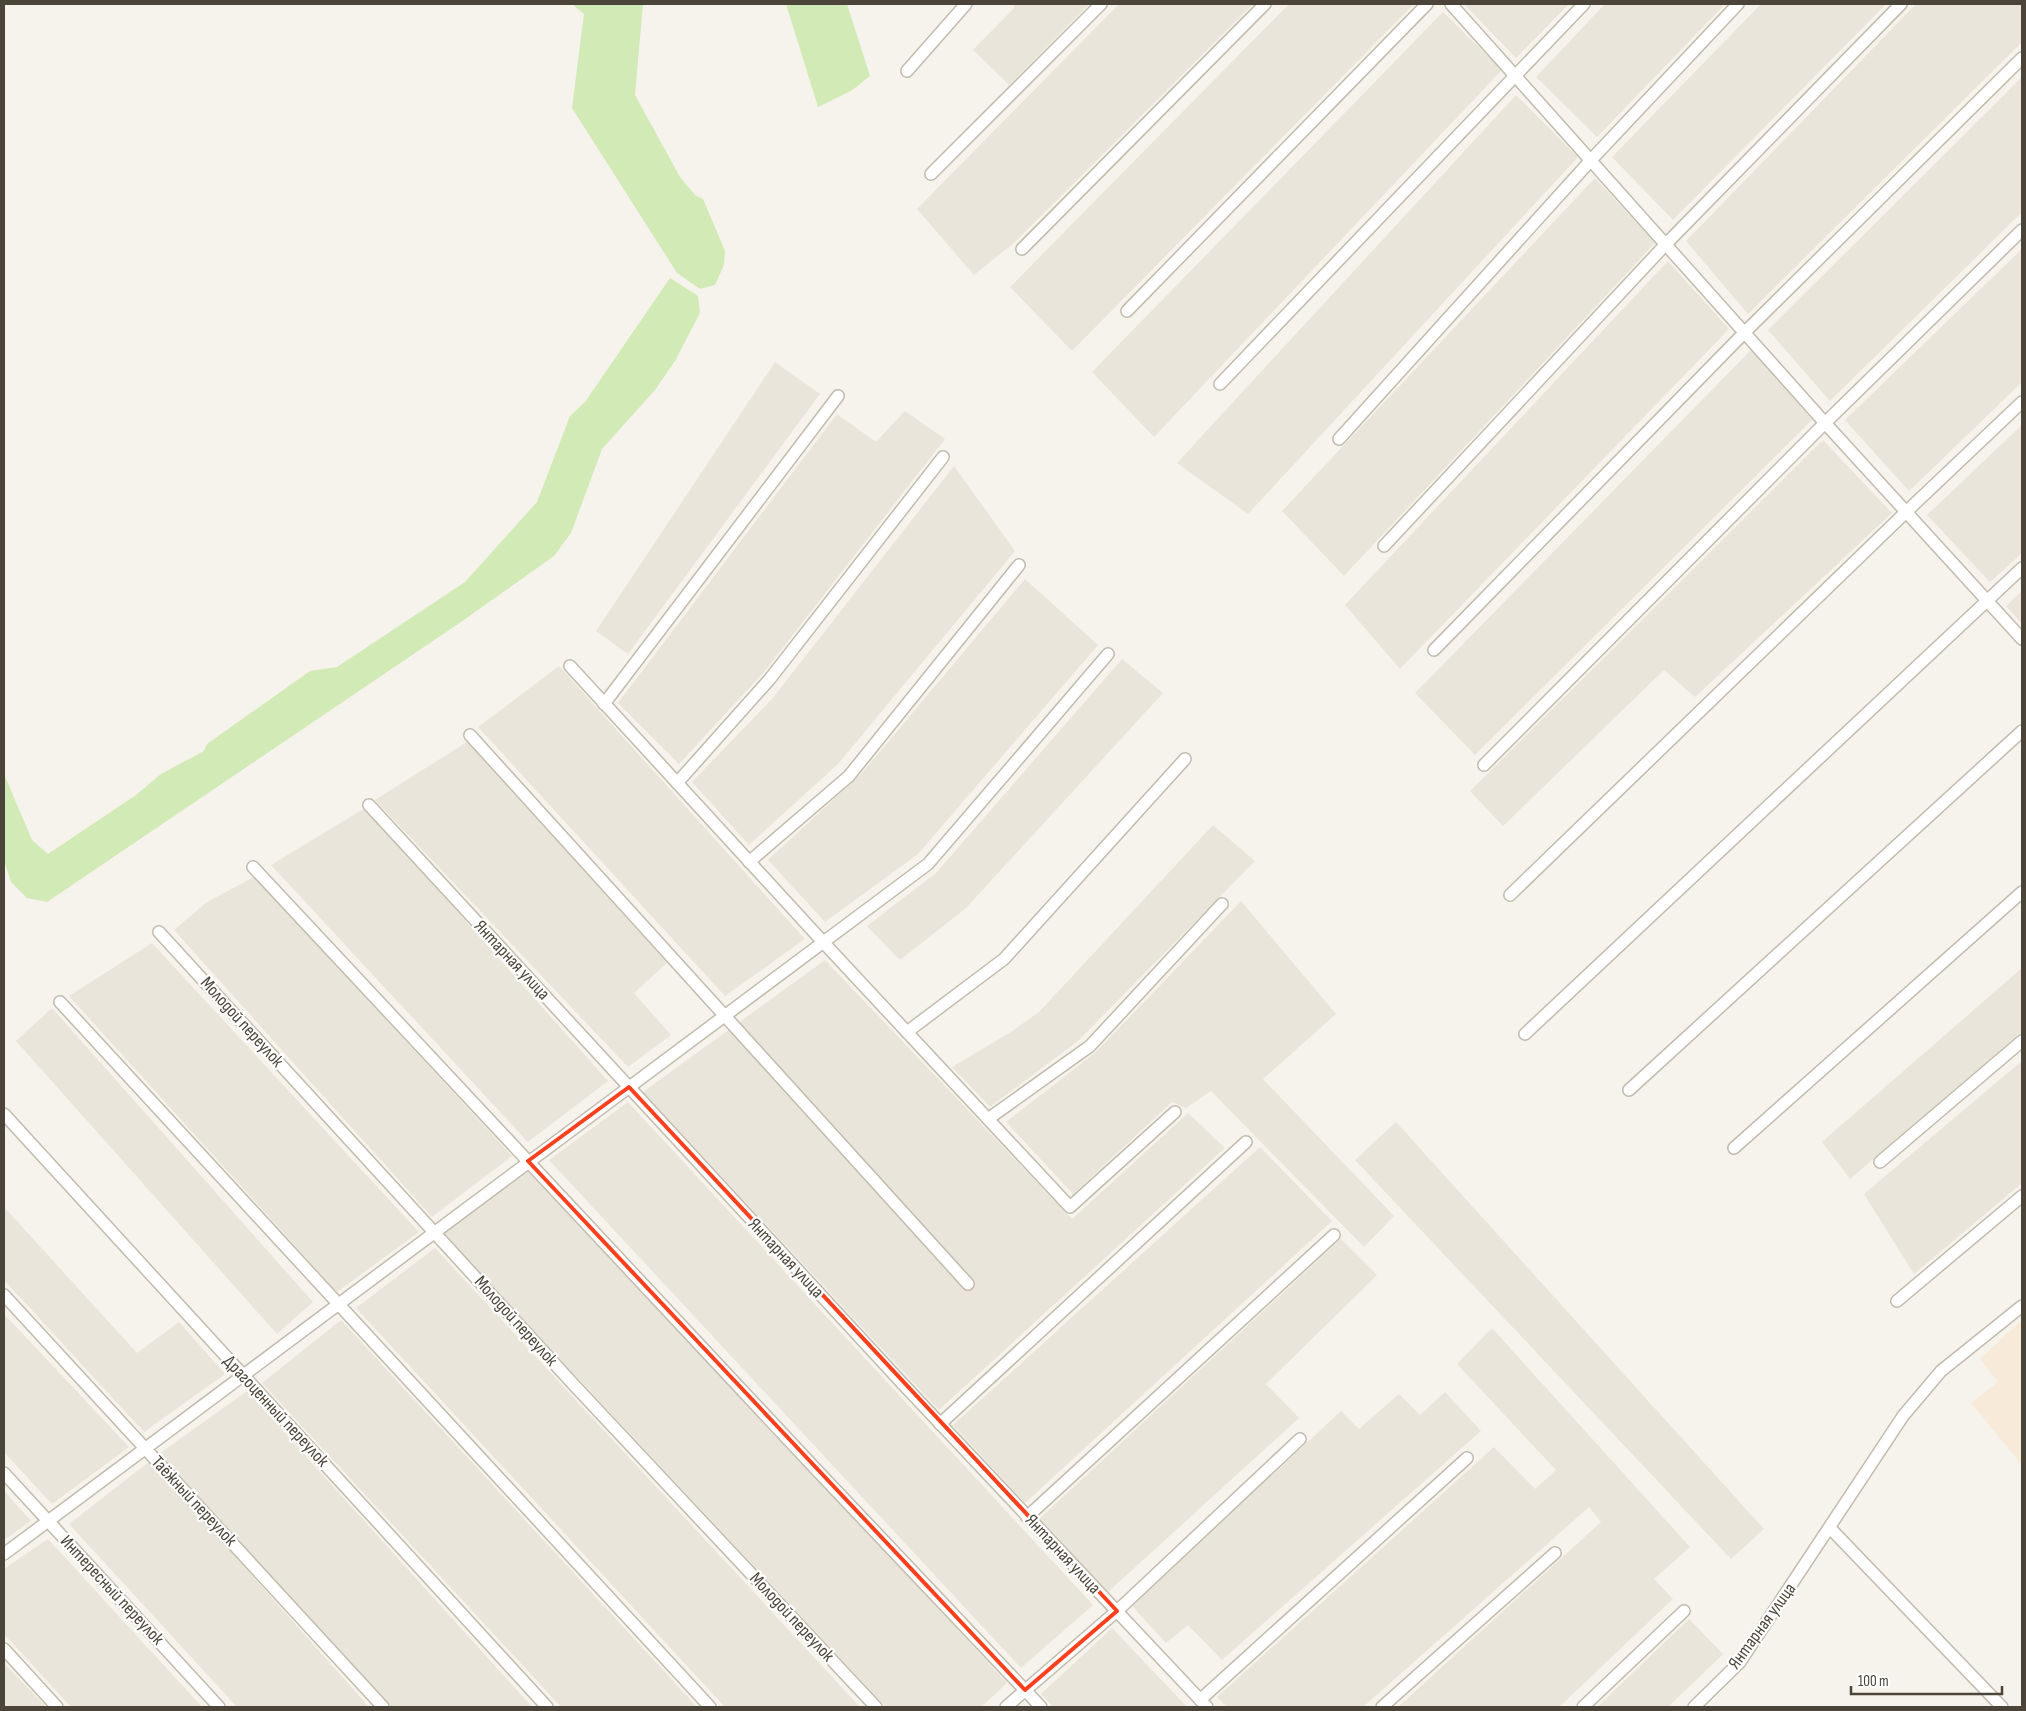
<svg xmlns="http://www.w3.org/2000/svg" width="2026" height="1711" font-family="'Sofia Sans Condensed',sans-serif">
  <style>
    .residential { fill: #eae5da }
    .commercial { fill: #f7ead8 }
    .green { fill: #d2eab5 }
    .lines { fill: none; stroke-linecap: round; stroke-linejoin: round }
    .minor-casing { stroke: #c2bbae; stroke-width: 14 }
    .minor { stroke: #fff; stroke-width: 11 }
    .marked { fill: none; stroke: #fc3f1d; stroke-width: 4; stroke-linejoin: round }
    .labels { text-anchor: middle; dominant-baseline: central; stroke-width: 4.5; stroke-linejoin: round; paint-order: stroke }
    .street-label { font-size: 18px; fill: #4b4439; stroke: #fff }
  </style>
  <rect width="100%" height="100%" fill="#f6f3ec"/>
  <g class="residential">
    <path d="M1012 4H1089L1009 85 973 50 1015 7Z"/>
    <path d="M1119 4H1253L1014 243 974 275 917 209Z"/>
    <path d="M1289 4H1414L1072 351 1010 287Z"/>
    <path d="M1464 4H1569L1516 58Z"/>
    <path d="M1605 4H1725L1597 137 1536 77Z"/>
    <path d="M1761 4H1886L1673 220 1612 157Z"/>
    <path d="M1916 4H2022V42L1748 314 1686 241Z"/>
    <path d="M1443 12 1502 70 1154 437 1092 372Z"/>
    <path d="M2022 77V212L1830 401 1768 330Z"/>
    <path d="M1516 95 1578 157 1248 514 1177 463Z"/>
    <path d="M1595 178 1655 243 1344 576 1282 511Z"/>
    <path d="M2022 249V382L1909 491 1845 420Z"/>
    <path d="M1668 261 1729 329 1400 669 1345 605Z"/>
    <path d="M1752 349 1812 420 1475 755 1415 693Z"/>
    <path d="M775 362 820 394 628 654 596 631Z"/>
    <path d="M905 411 945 439 764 672 679 764 618 703 837 414 876 442Z"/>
    <path d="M2022 425V553L1990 582 1927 515Z"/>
    <path d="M1823 440 1892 513 1695 697 1664 670 1503 826 1470 791Z"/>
    <path d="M954 466 1015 551 838 764 749 845 692 782 772 699Z"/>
    <path d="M1025 579 1098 645 918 854 825 922 768 860 862 773Z"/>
    <path d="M2022 591V624L2006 606Z"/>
    <path d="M1122 659 1163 693 966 908 900 960 867 926 936 873Z"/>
    <path d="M559 666 805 939 725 996 478 727Z"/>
    <path d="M467 742 667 963 634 993 671 1035 628 1067 375 800Z"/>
    <path d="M365 808 608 1081 528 1142 271 865Z"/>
    <path d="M1213 825 1255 861 1078 1041 990 1107 952 1067 1011 1032 1039 1012Z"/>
    <path d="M254 877 512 1156 432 1217 174 930 207 902Z"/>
    <path d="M1241 901 1336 1014 1263 1079 1394 1216 1364 1247 1211 1091 1186 1108 1172 1102 1073 1194 1006 1122 1096 1052Z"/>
    <path d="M152 943 419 1232 337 1292 69 996Z"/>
    <path d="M825 960 1072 1219 1188 1113 1225 1148 939 1410 643 1092Z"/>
    <path d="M2022 968V1032L1850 1179 1822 1142Z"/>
    <path d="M52 1008 313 1302 277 1334 16 1041Z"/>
    <path d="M2022 1061V1183L1914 1274 1864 1194Z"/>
    <path d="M628 1102 1093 1605 1021 1668 549 1160Z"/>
    <path d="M1396 1122 1764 1529 1731 1559 1355 1160Z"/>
    <path d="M1260 1147 1332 1221 1025 1503 953 1425Z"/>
    <path d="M530 1168 1007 1683 981 1707H886L443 1234Z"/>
    <path d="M4 1207 137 1353 179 1322 225 1374 144 1432 4 1280Z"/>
    <path d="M1341 1239 1377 1275 1266 1384 1299 1418 1108 1592 1038 1520Z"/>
    <path d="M435 1248 860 1707H725L356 1308Z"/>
    <path d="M4 1314 129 1447 52 1504 4 1452Z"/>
    <path d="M341 1320 697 1707H561L262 1383Z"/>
    <path d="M1492 1328 1690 1547 1654 1579 1673 1599 1559 1707H1398L1601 1522 1589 1507 1363 1707H1227L1217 1697 1494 1447 1535 1489 1556 1470 1457 1364Z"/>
    <path d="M247 1391 532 1707H391L159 1454Z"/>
    <path d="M1445 1392 1481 1431 1222 1660 1188 1625 1166 1643 1132 1606 1341 1411 1359 1429 1399 1394 1420 1415Z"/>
    <path d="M150 1461 369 1707H237L69 1524Z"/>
    <path d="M4 1491 31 1521 4 1540Z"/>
    <path d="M48 1539 202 1707H71L4 1634V1569Z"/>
    <path d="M1689 1619 1723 1654 1668 1707H1597Z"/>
    <path d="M1112 1628 1187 1707H1053L1041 1694Z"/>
    <path d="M4 1663 46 1707H4Z"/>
  </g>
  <path class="commercial" d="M2022 1320V1465L1971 1403 1998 1382 1980 1359Z"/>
  <g class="green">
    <path d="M572 4H643L635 95 680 177 695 195 703 199 725 251 724 265 715 285 700 289 677 273 572 108 584 14Z"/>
    <path d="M786 4H847L870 76 851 91 818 107Z"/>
    <path d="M670 278 698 296 700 313 675 361 655 390 602 449 571 533 554 556 461 622 47 902 27 898 11 882 4 860V774L32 840 48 854 136 795 161 774 204 751 207 744 310 671 337 667 465 582 537 502 570 416 585 402Z"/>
  </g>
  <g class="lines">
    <defs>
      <g id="minor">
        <path d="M1451 4 1825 423 2022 639"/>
        <path d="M907 71 966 4"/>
        <path d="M931 174 1101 4"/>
        <path d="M1022 249 1265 4"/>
        <path d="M1127 311 1427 4"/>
        <path d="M1220 384 1584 4"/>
        <path d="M1339 439 1591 160 1738 4"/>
        <path d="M1384 546 1666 244 1901 4"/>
        <path d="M1434 650 1745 332 2022 58"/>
        <path d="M570 666 823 942 1070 1207 1175 1112"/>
        <path d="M604 704 838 396"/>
        <path d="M470 735 968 1284"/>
        <path d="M1484 765 1825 423 2022 230"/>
        <path d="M677 783 769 680 943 457"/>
        <path d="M369 805 901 1382 1207 1707"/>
        <path d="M749 862 849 776 1019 565"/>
        <path d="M253 867 811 1464 1041 1707"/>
        <path d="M1510 895 1906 512 2022 402"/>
        <path d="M159 932 574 1385 876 1707"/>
        <path d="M60 1002 710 1707"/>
        <path d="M907 1032 1004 959 1185 759"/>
        <path d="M1525 1034 2022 568"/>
        <path d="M1629 1090 2022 731"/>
        <path d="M4 1114 547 1707"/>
        <path d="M988 1119 1090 1046 1222 904"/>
        <path d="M1734 1148 2022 892"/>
        <path d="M1880 1162 2022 1041"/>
        <path d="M4 1295 383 1707"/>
        <path d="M1897 1301 2022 1196"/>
        <path d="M940 1424 1246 1142"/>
        <path d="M4 1473 219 1707"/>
        <path d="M1027 1517 1334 1235"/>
        <path d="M1830 1528 2002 1707"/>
        <path d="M4 1554 928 864 1108 654"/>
        <path d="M4 1649 57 1707"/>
        <path d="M1200 1700 1467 1458"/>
        <path d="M1006 1707 1117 1611 1300 1439"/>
        <path d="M1382 1707 1555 1553"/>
        <path d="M1583 1707 1684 1611"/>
        <path d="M1694 1707 1740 1662 1903 1416 1941 1371 2022 1306"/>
      </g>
    </defs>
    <use href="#minor" class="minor-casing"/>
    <use href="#minor" class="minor"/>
  </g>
  <path class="marked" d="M629 1087 1117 1611 1025 1690 528 1161Z"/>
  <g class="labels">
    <g class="street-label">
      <text transform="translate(512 960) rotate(47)">Янтарная улица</text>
      <text transform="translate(242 1022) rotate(48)">Молодой переулок</text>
      <text transform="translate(786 1258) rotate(47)">Янтарная улица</text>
      <text transform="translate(516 1321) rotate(48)">Молодой переулок</text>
      <text transform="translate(276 1411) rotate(47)">Драгоценный переулок</text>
      <text transform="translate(194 1501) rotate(47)">Таёжный переулок</text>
      <text transform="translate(1063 1554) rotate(47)">Янтарная улица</text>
      <text transform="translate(112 1590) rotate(47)">Интересный переулок</text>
      <text transform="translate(792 1617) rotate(47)">Молодой переулок</text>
      <text transform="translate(1762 1626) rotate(-54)">Янтарная улица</text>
    </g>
  </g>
  <rect width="2026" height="1711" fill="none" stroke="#4b4439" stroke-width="10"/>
  <path d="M1851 1686v8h151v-8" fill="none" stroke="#4b4439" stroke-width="2.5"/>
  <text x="1858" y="1686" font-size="15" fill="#4b4439" stroke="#ffffff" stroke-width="4" paint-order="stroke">100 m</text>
</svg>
